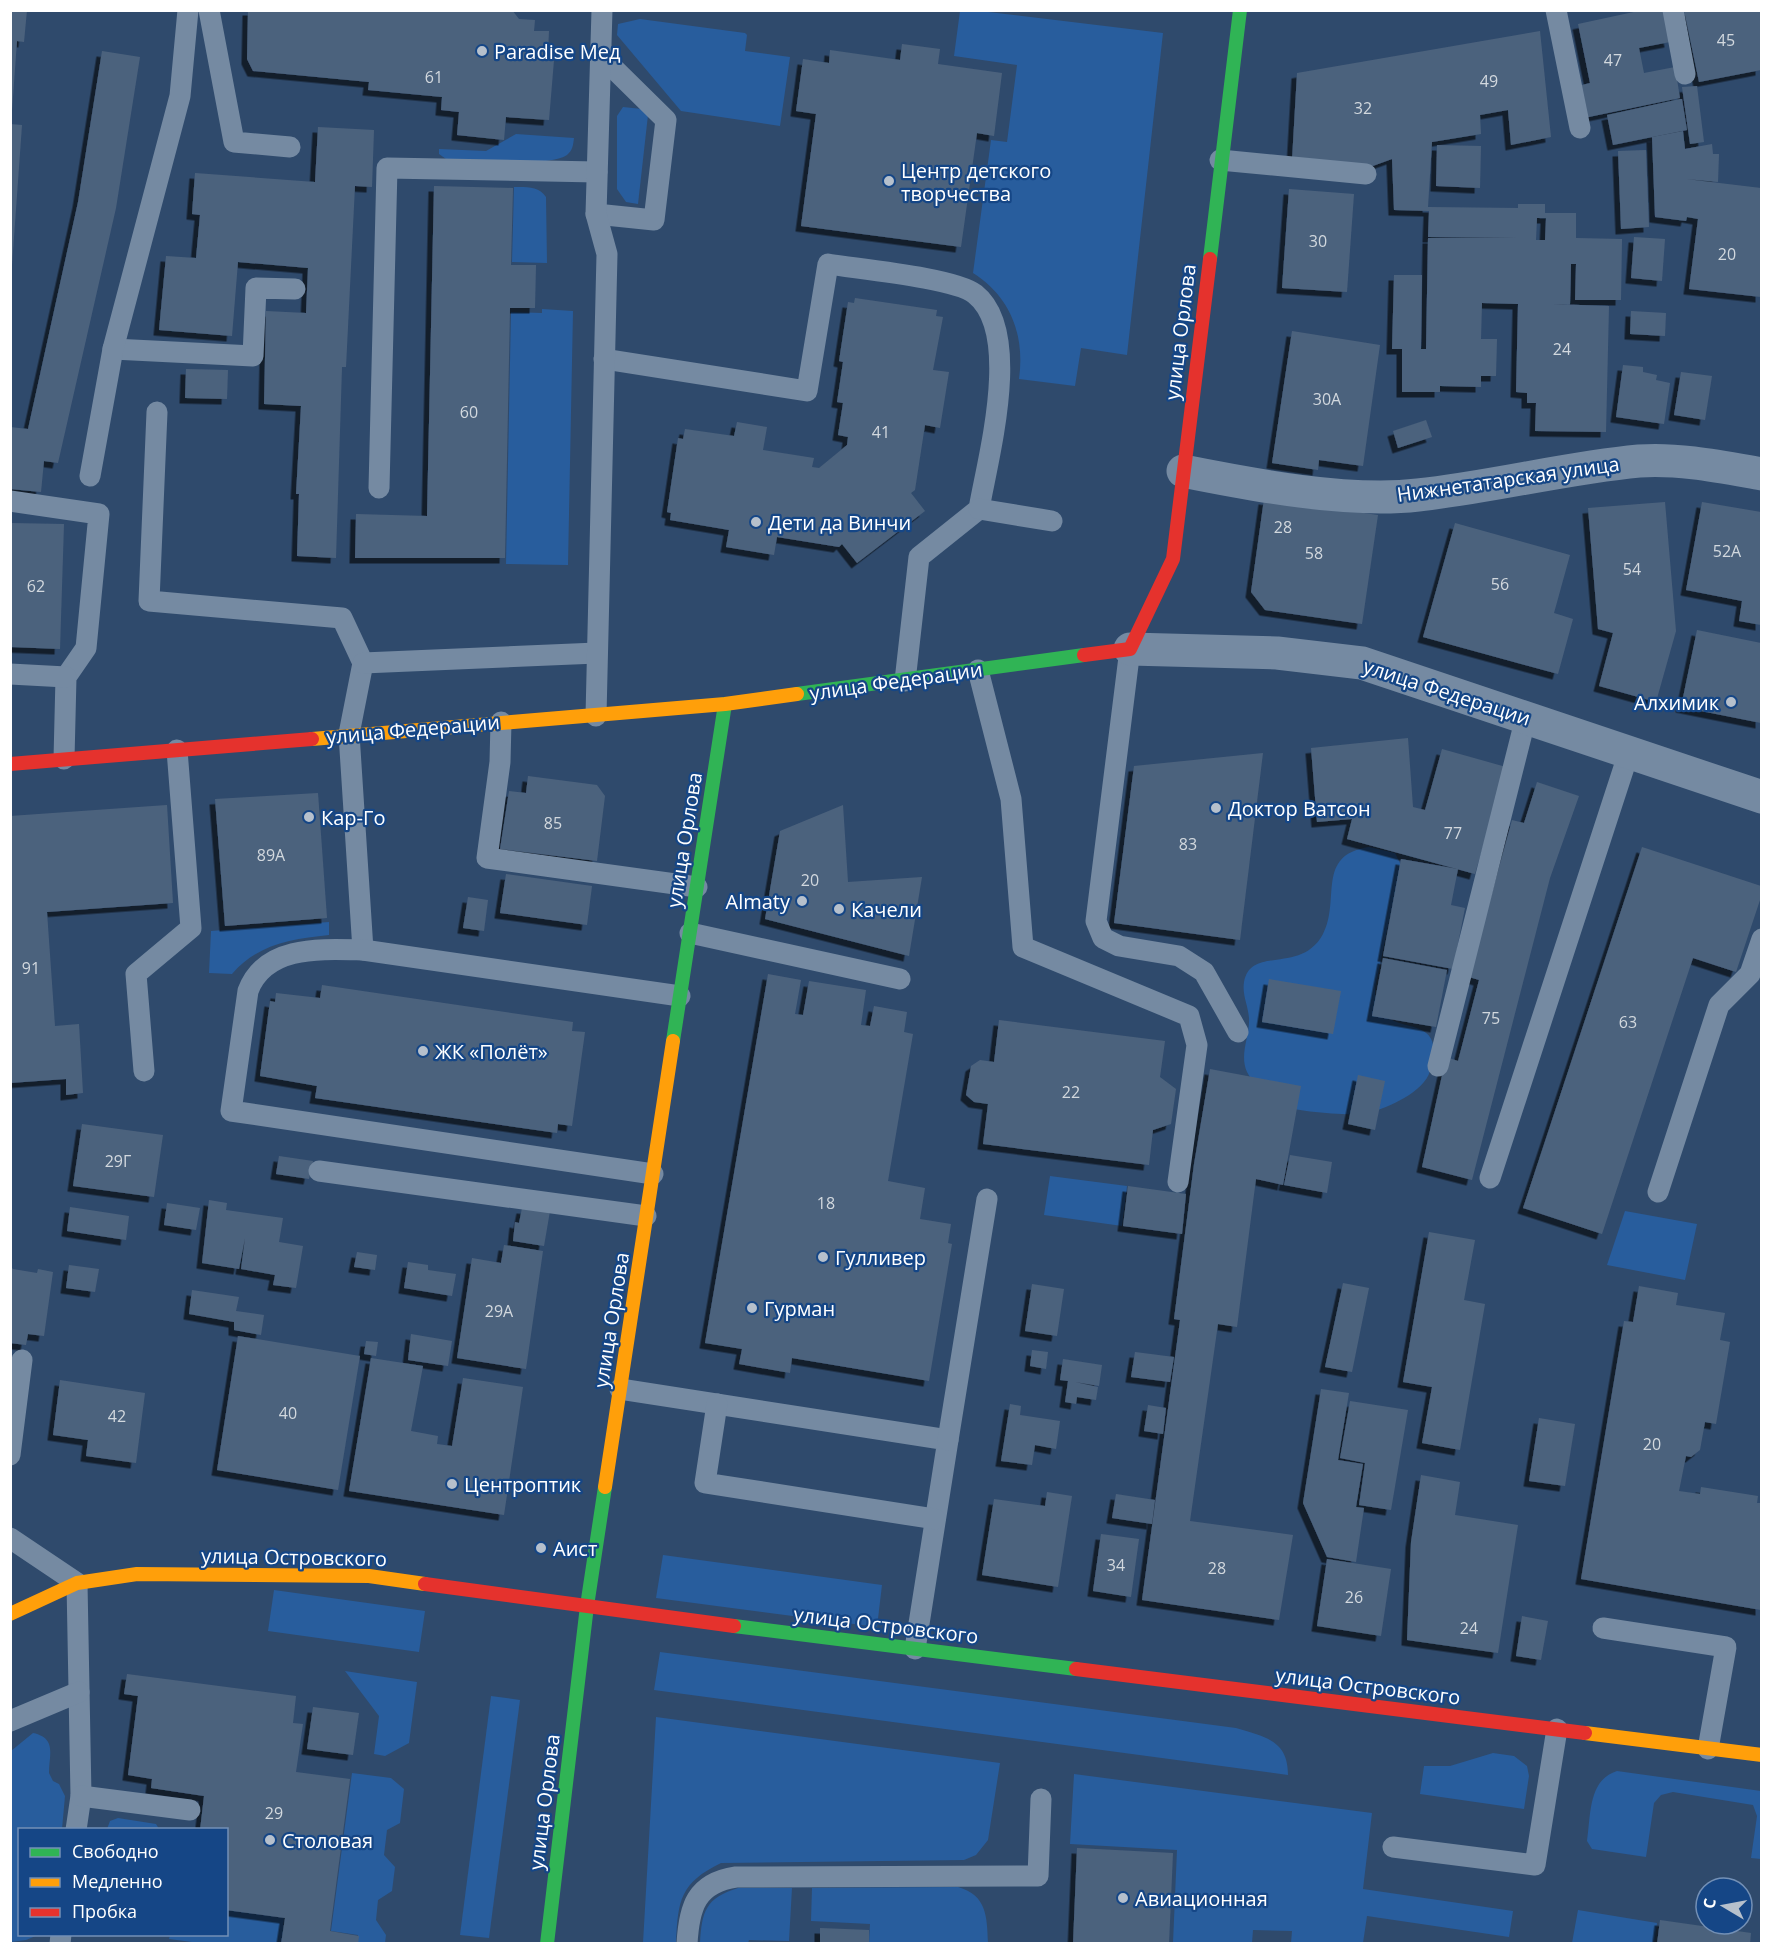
<svg xmlns="http://www.w3.org/2000/svg" width="1772" height="1954" font-family="'Open Sans',sans-serif">
  <style>
    .green { fill: #285d9d }
    .building { fill: #4c627d; fill-rule: evenodd; filter: url(#shadow) }
    .lines { fill: none; stroke-linecap: round; stroke-linejoin: round }
    .lane { stroke: #758aa2; stroke-width: 21 }
    .street { stroke: #758aa2; stroke-width: 33 }
    .fast { stroke: #30b455; stroke-width: 14 }
    .slow { stroke: #ff9f0a; stroke-width: 14 }
    .jam { stroke: #e5322d; stroke-width: 14 }
    .poi-dot { fill: #b6c0cc; stroke: #154686; stroke-width: 2 }
    .labels { text-anchor: middle; dominant-baseline: central; stroke-width: 4.5; stroke-linejoin: round; paint-order: stroke }
    .number-label { font-size: 16px; fill: #d2d8de }
    .poi-label { font-size: 20px; fill: #fff; stroke: #154686; text-anchor: start }
    .street-label { font-size: 20px; fill: #fff; stroke: #154686 }
  </style>
  <defs>
    <filter id="shadow"><feDropShadow dx="-5.5" dy="5.5" stdDeviation="0" flood-color="#0009"/></filter>
  </defs>
  <rect width="100%" height="100%" fill="#2f4a6c"/>
  <g class="green">
    <path d="M960 11H980L1163 33 1127 355 1081 348 1075 386 1019 379C1025 336 1011 297 973 273L991 140 1007 142 1017 65 954 56Z"/>
    <path d="M640 19 745 33 747 35 745 51 790 57 780 126 681 111 617 35 618 24Z"/>
    <path d="M623 107 642 109 648 115 638 204 626 202 617 189V116Z"/>
    <path d="M516 134 574 138C573 145 573 150 567 155 548 168 472 160 446 159L439 154V149L486 151Z"/>
    <path d="M514 187C526 187 539 186 546 197L547 263 512 262Z"/>
    <path d="M542 309 573 311 568 565 506 564 511 312 542 313Z"/>
    <path d="M1369 847 1395 853 1401 865 1375 987C1374 1049 1451 1001 1430 1071 1424 1092 1388 1108 1368 1113 1352 1117 1293 1111 1278 1105 1267 1100 1252 1082 1247 1072 1239 1054 1250 1036 1249 1018 1248 1005 1242 995 1244 982 1251 945 1301 975 1323 934 1341 900 1315 855 1369 847Z"/>
    <path d="M329 922V935C291 939 258 944 232 974L209 973 211 931Z"/>
    <path d="M1050 1176 1127 1186 1122 1226 1044 1215Z"/>
    <path d="M1625 1211 1697 1224 1685 1280 1607 1265Z"/>
    <path d="M663 1555 882 1585 877 1627 656 1598Z"/>
    <path d="M274 1590 425 1611 419 1652 268 1631Z"/>
    <path d="M660 1652 1236 1728C1265 1737 1288 1740 1288 1775L654 1690Z"/>
    <path d="M345 1671 417 1682 409 1743 385 1756 374 1754 379 1716Z"/>
    <path d="M491 1696 520 1700 489 1938 460 1935Z"/>
    <path d="M656 1717 1000 1763 988 1840 976 1855 964 1860 721 1863C680 1883 678 1900 676 1943H643Z"/>
    <path d="M33 1733C57 1738 49 1755 49 1773L53 1781 59 1784 65 1796 62 1829 20 1830V1934L38 1935 26 1940 11 1942V1751Z"/>
    <path d="M1493 1753 1514 1756 1527 1766 1529 1776 1524 1809 1420 1794 1424 1766H1450Z"/>
    <path d="M1617 1771 1761 1791V1859L1751 1858 1757 1816 1753 1805 1673 1792 1661 1795 1654 1803 1646 1857 1592 1849 1587 1841C1591 1815 1588 1780 1617 1771Z"/>
    <path d="M352 1773 391 1778 404 1789 400 1823 387 1830 384 1855 395 1867 392 1891 378 1900 376 1920 386 1935 385 1943H358V1935L331 1931Z"/>
    <path d="M1074 1774 1372 1813 1363 1889 1513 1911 1509 1937 1367 1916 1363 1943H1291L1292 1931 1253 1930 1252 1943H1173L1177 1850 1070 1844Z"/>
    <path d="M118 1818 156 1824 159 1829H107L110 1821Z"/>
    <path d="M958 1887C987 1895 987 1917 988 1943H869L870 1924 811 1921 812 1888Z"/>
    <path d="M738 1888H792L789 1941 749 1940 748 1943H700C702 1912 705 1898 738 1888Z"/>
    <path d="M227 1910 284 1918 282 1943 207 1944 169 1939 170 1935 226 1934Z"/>
    <path d="M1578 1910 1657 1923 1654 1943H1572Z"/>
  </g>
  <g class="building">
    <path d="M10 10H27L24 42 17 41 12 111Z"/>
    <path d="M248 10H512L519 19 535 20 534 31H549L548 52 554 60 549 120 506 117 504 140 457 135 459 112 441 110 442 97 368 90 369 82 253 71 247 59Z"/>
    <path d="M1643 10H1664L1670 42 1639 48 1644 73 1675 67 1680 98 1584 118 1578 86 1590 83 1578 24Z"/>
    <path d="M1684 10H1761V70L1699 82Z"/>
    <path d="M1540 31 1551 137 1511 145 1508 110 1480 115 1481 134 1432 142 1428 207 1518 208V204H1545V213H1576V238L1622 239 1621 300H1575L1576 264H1571L1570 305 1552 304 1609 306 1606 432 1535 431 1536 403H1527V393L1516 392 1518 304 1482 303 1481 339H1497L1496 376H1481V387L1440 386V392H1402V349H1392L1394 275H1422L1421 349H1426L1428 238H1517L1428 237 1429 211 1394 210 1392 159 1370 167 1292 160 1297 73ZM1537 218H1546L1545 240H1536Z"/>
    <path d="M902 44 940 49 938 64 1002 73 994 136 977 133 961 247 801 226 816 114 796 111 803 59 829 63 830 50 900 60Z"/>
    <path d="M102 51 140 57 116 208 58 463 44 461 41 492 10 489V427L28 429 78 202Z"/>
    <path d="M1697 86 1704 142 1690 144 1682 87Z"/>
    <path d="M1680 99H1682L1687 130 1613 145 1607 115Z"/>
    <path d="M10 124 22 125 12 265H10Z"/>
    <path d="M318 127 374 130 372 187 355 186 346 367H342L336 558 297 556 299 494H296L301 406 264 404 266 311 306 313 308 268 238 262 232 336 159 330 166 256 196 258 200 215 192 214 195 173 315 182Z"/>
    <path d="M1683 131 1685 149 1712 144 1713 154H1719L1718 182 1686 179 1761 188V297L1689 289 1698 219 1687 217 1686 221 1655 217 1652 137Z"/>
    <path d="M1437 145 1481 146 1480 188 1436 186Z"/>
    <path d="M1646 150 1649 227 1621 229 1618 151Z"/>
    <path d="M434 186 513 188 511 265H536L535 308H510L505 558H355L356 514 427 516Z"/>
    <path d="M1289 189 1354 194 1347 292 1282 288Z"/>
    <path d="M1634 237 1665 239 1662 281 1631 278Z"/>
    <path d="M855 298 937 310 936 316 943 317 933 370 949 372 940 428 925 425 915 490 911 493 925 511 857 563 842 544 839 547 777 537 774 555 726 547 729 530 670 520 671 513 667 512 678 438 683 439 685 429 734 436 737 422 767 427 763 450 814 458 812 467 819 468 847 445 848 437 838 435 843 403 837 402 843 362 839 361 848 302 854 303Z"/>
    <path d="M1631 311 1666 313 1665 336 1630 334Z"/>
    <path d="M1292 331 1380 345 1363 466 1319 460 1318 470 1272 463Z"/>
    <path d="M1623 365 1643 367V372L1657 375 1656 380 1670 383 1664 424 1616 417Z"/>
    <path d="M186 369 228 370 227 399 185 398Z"/>
    <path d="M1681 372 1712 376 1705 420 1674 415Z"/>
    <path d="M1426 420 1432 437 1398 448 1393 431Z"/>
    <path d="M1264 499 1378 515 1362 624 1265 610 1251 592Z"/>
    <path d="M1665 502 1676 631 1656 702 1599 686 1613 633 1598 629 1588 508Z"/>
    <path d="M1702 502 1761 512V625L1739 621 1742 601 1686 590Z"/>
    <path d="M10 523 64 524 60 649 10 647Z"/>
    <path d="M1455 523 1570 555 1554 613 1573 619 1558 674 1423 637Z"/>
    <path d="M1697 630 1761 643V723L1681 707Z"/>
    <path d="M1408 738 1413 807 1425 810 1442 749 1506 767 1475 874 1347 839 1352 819 1317 822 1311 748Z"/>
    <path d="M1263 753 1240 940 1114 923 1134 766Z"/>
    <path d="M528 776 597 785 605 796 597 861 500 849 509 791 526 793Z"/>
    <path d="M1537 782 1579 796 1550 878 1472 1180 1422 1167 1446 1057 1458 1061 1479 980 1469 977 1512 820 1524 823Z"/>
    <path d="M318 793 327 918 225 926 215 799Z"/>
    <path d="M167 805 173 903 47 912 55 1026 79 1024 83 1093 66 1095V1079L10 1083V816Z"/>
    <path d="M843 805 848 882 922 877 909 956 765 919 780 831Z"/>
    <path d="M1642 847 1761 886V897L1736 972 1693 958 1602 1234 1523 1208Z"/>
    <path d="M1401 859 1458 869 1451 905 1465 908 1453 969 1383 956Z"/>
    <path d="M506 874 592 886 587 925 500 913Z"/>
    <path d="M468 897 488 900 484 931 463 928Z"/>
    <path d="M1383 958 1447 970 1436 1027 1372 1016Z"/>
    <path d="M768 974 801 980 795 1014 803 1015 809 981 866 990 861 1025 870 1026 874 1006 907 1012 904 1032 913 1034 888 1181 925 1188 920 1219 951 1224 948 1243 952 1244 929 1381 792 1358 790 1373 739 1364 742 1349 705 1343Z"/>
    <path d="M1269 979 1341 991 1333 1034 1262 1022Z"/>
    <path d="M322 985 573 1022 572 1031 585 1032 572 1126 558 1124 557 1133 315 1098 317 1086 260 1076 270 1001 275 1002 276 993 320 998Z"/>
    <path d="M999 1020 1165 1041 1160 1077 1176 1089 1171 1124 1153 1130 1149 1165 983 1144 988 1104 974 1102 966 1095 971 1066 980 1060 994 1062Z"/>
    <path d="M1210 1069 1301 1086 1283 1185 1256 1179 1237 1327 1218 1324 1190 1521 1293 1535 1279 1620 1142 1600 1180 1320 1174 1319 1194 1164Z"/>
    <path d="M1358 1075 1385 1081 1375 1130 1348 1124Z"/>
    <path d="M82 1124 163 1135 154 1197 73 1186Z"/>
    <path d="M1290 1155 1332 1162 1327 1193 1284 1185Z"/>
    <path d="M279 1156 313 1161 309 1179 276 1174Z"/>
    <path d="M1128 1186 1186 1194 1182 1234 1123 1226Z"/>
    <path d="M209 1200 227 1203 226 1210 283 1218 279 1242 303 1246 296 1288 273 1285 275 1275 241 1269 245 1238 239 1269 202 1263Z"/>
    <path d="M167 1203 200 1208 196 1230 164 1225Z"/>
    <path d="M70 1207 129 1216 126 1240 67 1231Z"/>
    <path d="M522 1208 550 1211 544 1246 513 1241 515 1222 519 1223Z"/>
    <path d="M1429 1232 1475 1240 1464 1300 1485 1304 1460 1450 1422 1443 1432 1387 1403 1382Z"/>
    <path d="M504 1245 543 1251 526 1369 457 1358 472 1258 501 1263Z"/>
    <path d="M357 1252 377 1255 375 1270 354 1267Z"/>
    <path d="M408 1262 428 1265V1270L456 1274 452 1296 404 1288Z"/>
    <path d="M69 1265 99 1269 95 1292 66 1288Z"/>
    <path d="M10 1266 13 1269 37 1273 38 1269 53 1272 44 1336 28 1334 26 1345 10 1343Z"/>
    <path d="M1343 1283 1369 1288 1352 1372 1325 1367Z"/>
    <path d="M1032 1284 1064 1289 1057 1336 1025 1331Z"/>
    <path d="M1639 1286 1678 1293 1676 1305 1725 1313 1720 1340 1730 1342 1716 1424 1705 1422 1700 1450 1691 1457 1686 1456 1679 1491 1700 1494 1701 1487 1758 1496 1757 1503H1761V1610L1581 1579 1624 1321 1633 1322Z"/>
    <path d="M192 1290 239 1297 236 1311 264 1315 261 1335 234 1330V1322L189 1314Z"/>
    <path d="M411 1334 452 1341 448 1366 408 1360Z"/>
    <path d="M238 1336 360 1356 338 1490 217 1470Z"/>
    <path d="M366 1341 378 1342 376 1356 364 1354Z"/>
    <path d="M1032 1350 1048 1352 1046 1369 1030 1366Z"/>
    <path d="M1135 1352 1174 1357 1170 1382 1131 1377Z"/>
    <path d="M371 1358 423 1366 411 1431 438 1436 437 1444 452 1446 463 1378 523 1387 504 1515 349 1491Z"/>
    <path d="M1063 1359 1102 1365 1099 1386 1075 1382 1098 1387 1096 1400 1077 1397 1076 1404 1065 1402 1068 1381 1060 1380Z"/>
    <path d="M60 1380 145 1393 136 1463 86 1456 88 1440 53 1435Z"/>
    <path d="M1321 1389 1349 1393 1338 1460 1363 1464 1356 1507 1364 1508 1356 1562 1327 1557 1303 1503Z"/>
    <path d="M1350 1401 1408 1410 1391 1510 1359 1505 1365 1463 1340 1458Z"/>
    <path d="M1010 1404 1021 1406 1020 1415 1060 1421 1056 1449 1035 1445 1032 1465 1001 1461Z"/>
    <path d="M1148 1405 1166 1408 1163 1434 1144 1431Z"/>
    <path d="M1539 1418 1575 1424 1565 1486 1529 1481Z"/>
    <path d="M1421 1475 1460 1482 1455 1515 1518 1525 1498 1653 1407 1640 1411 1542Z"/>
    <path d="M1047 1492 1072 1496 1058 1587 982 1575 994 1499 1045 1506Z"/>
    <path d="M1116 1494 1155 1500 1152 1524 1112 1518Z"/>
    <path d="M1101 1534 1139 1539 1131 1597 1093 1591Z"/>
    <path d="M1327 1559 1391 1569 1381 1636 1317 1626Z"/>
    <path d="M1522 1616 1548 1621 1541 1660 1516 1656Z"/>
    <path d="M127 1674 296 1696 293 1723 303 1724 296 1772 350 1779 330 1931 359 1936 358 1944H281L285 1918 226 1910V1830H200L204 1796 151 1788 152 1779 128 1775 138 1696 124 1694Z"/>
    <path d="M313 1707 359 1713 353 1755 307 1749Z"/>
    <path d="M1077 1848 1173 1853 1169 1944H1073Z"/>
    <path d="M1660 1920 1751 1933 1750 1944H1657Z"/>
    <path d="M820 1928 869 1930V1944H820Z"/>
  </g>
  <g class="lines">
    <g class="lane">
      <path d="M209 10 234 142 290 147"/>
      <path d="M1556 10 1580 128"/>
      <path d="M1673 10 1685 74"/>
      <path d="M1220 160 1366 174"/>
      <path d="M596 214 654 220 666 120 600 55"/>
      <path d="M113 349 253 356 256 288 295 289"/>
      <path d="M604 359 807 391 828 264C858 269 955 278 975 294 1023 332 988 457 979 509L919 557 905 681"/>
      <path d="M157 412 149 601 342 618 363 663 349 734 363 950"/>
      <path d="M90 476 113 349 180 96 188 10"/>
      <path d="M379 488 387 168 597 172"/>
      <path d="M10 501 99 514 86 648 66 677 64 759"/>
      <path d="M979 509 1052 521"/>
      <path d="M1130 649 1096 921 1103 938 1119 946 1179 956 1204 972 1238 1032"/>
      <path d="M363 663 597 653"/>
      <path d="M978 670 1011 799 1023 947 1189 1016 1197 1045 1178 1182"/>
      <path d="M10 674 66 677"/>
      <path d="M596 716 607 254 596 214 602 10"/>
      <path d="M501 722 500 762 487 858 697 887"/>
      <path d="M690 933 900 979"/>
      <path d="M1438 1066 1526 717"/>
      <path d="M144 1071 136 974 191 928 177 750"/>
      <path d="M319 1171 646 1216"/>
      <path d="M653 1174 231 1111 248 991C265 945 321 949 363 950L680 996"/>
      <path d="M1490 1178 1629 752"/>
      <path d="M1658 1192 1719 1005 1750 974 1762 939"/>
      <path d="M620 1389 948 1440 915 1649"/>
      <path d="M717 1404 705 1483 935 1519"/>
      <path d="M948 1440 987 1199"/>
      <path d="M10 1455 22 1360"/>
      <path d="M10 1538 77 1583 81 1796 76 1830"/>
      <path d="M1603 1628 1726 1647 1708 1749"/>
      <path d="M10 1721 79 1692"/>
      <path d="M81 1796 190 1810"/>
      <path d="M1393 1847 1535 1865 1557 1729"/>
      <path d="M60 1944 61 1934"/>
      <path d="M687 1944C689 1907 696 1883 736 1877L1038 1876 1041 1799"/>
    </g>
    <g class="street">
      <path d="M1183 471C1253 485 1348 503 1418 495 1492 487 1565 468 1639 461 1679 458 1722 467 1762 474"/>
      <path d="M1130 649 1277 653 1362 663 1762 797"/>
    </g>
    <g class="fast">
      <path d="M1210 259 1240 10"/>
      <path d="M797 694 1084 655"/>
      <path d="M673 1041 725 704"/>
      <path d="M734 1626 1076 1669"/>
      <path d="M547 1944 587 1606 605 1487"/>
    </g>
    <g class="slow">
      <path d="M312 739 725 704 797 694"/>
      <path d="M605 1487 673 1041"/>
      <path d="M10 1614 77 1583 137 1574 369 1576 425 1584"/>
      <path d="M1585 1733 1762 1755"/>
    </g>
    <g class="jam">
      <path d="M1084 655 1130 649 1173 559 1210 259"/>
      <path d="M10 764 312 739"/>
      <path d="M425 1584 734 1626"/>
      <path d="M1076 1669 1585 1733"/>
    </g>
  </g>
  <g class="poi-dot">
    <circle cx="482" cy="51" r="6"/>
    <circle cx="889" cy="181" r="6"/>
    <circle cx="756" cy="522" r="6"/>
    <circle cx="1731" cy="702" r="6"/>
    <circle cx="1216" cy="808" r="6"/>
    <circle cx="309" cy="817" r="6"/>
    <circle cx="802" cy="901" r="6"/>
    <circle cx="839" cy="909" r="6"/>
    <circle cx="423" cy="1051" r="6"/>
    <circle cx="823" cy="1257" r="6"/>
    <circle cx="752" cy="1308" r="6"/>
    <circle cx="452" cy="1484" r="6"/>
    <circle cx="541" cy="1548" r="6"/>
    <circle cx="270" cy="1840" r="6"/>
    <circle cx="1123" cy="1898" r="6"/>
  </g>
  <g class="labels">
    <g class="number-label">
      <text x="1726" y="40">45</text>
      <text x="1613" y="60">47</text>
      <text x="434" y="77">61</text>
      <text x="1489" y="81">49</text>
      <text x="1363" y="108">32</text>
      <text x="1318" y="241">30</text>
      <text x="1727" y="254">20</text>
      <text x="1562" y="349">24</text>
      <text x="1327" y="399">30А</text>
      <text x="469" y="412">60</text>
      <text x="881" y="432">41</text>
      <text x="1283" y="527">28</text>
      <text x="1727" y="551">52А</text>
      <text x="1314" y="553">58</text>
      <text x="1632" y="569">54</text>
      <text x="1500" y="584">56</text>
      <text x="36" y="586">62</text>
      <text x="553" y="823">85</text>
      <text x="1453" y="833">77</text>
      <text x="1188" y="844">83</text>
      <text x="271" y="855">89А</text>
      <text x="810" y="880">20</text>
      <text x="31" y="968">91</text>
      <text x="1491" y="1018">75</text>
      <text x="1628" y="1022">63</text>
      <text x="1071" y="1092">22</text>
      <text x="118" y="1161">29Г</text>
      <text x="826" y="1203">18</text>
      <text x="499" y="1311">29А</text>
      <text x="288" y="1413">40</text>
      <text x="117" y="1416">42</text>
      <text x="1652" y="1444">20</text>
      <text x="1116" y="1565">34</text>
      <text x="1217" y="1568">28</text>
      <text x="1354" y="1597">26</text>
      <text x="1469" y="1628">24</text>
      <text x="274" y="1813">29</text>
    </g>
    <g class="poi-label">
      <text x="494" y="51">Paradise Мед</text>
      <text x="901" y="170">Центр детского<tspan x="901" dy="23">творчества</tspan></text>
      <text x="768" y="522">Дети да Винчи</text>
      <text x="1719" y="702" text-anchor="end">Алхимик</text>
      <text x="1228" y="808">Доктор Ватсон</text>
      <text x="321" y="817">Кар-Го</text>
      <text x="790" y="901" text-anchor="end">Almaty</text>
      <text x="851" y="909">Качели</text>
      <text x="435" y="1051">ЖК «Полёт»</text>
      <text x="835" y="1257">Гулливер</text>
      <text x="764" y="1308">Гурман</text>
      <text x="464" y="1484">Центроптик</text>
      <text x="553" y="1548">Аист</text>
      <text x="282" y="1840">Столовая</text>
      <text x="1135" y="1898">Авиационная</text>
    </g>
    <g class="street-label">
      <text transform="translate(1180 332) rotate(-83)">улица Орлова</text>
      <text transform="translate(1508 479) rotate(-8)">Нижнетатарская улица</text>
      <text transform="translate(896 681) rotate(-8)">улица Федерации</text>
      <text transform="translate(1447 692) rotate(18)">улица Федерации</text>
      <text transform="translate(413 729) rotate(-5)">улица Федерации</text>
      <text transform="translate(684 840) rotate(-81)">улица Орлова</text>
      <text transform="translate(611 1320) rotate(-81)">улица Орлова</text>
      <text transform="translate(294 1557) rotate(1)">улица Островского</text>
      <text transform="translate(886 1625) rotate(7)">улица Островского</text>
      <text transform="translate(1368 1686) rotate(7)">улица Островского</text>
      <text transform="translate(544 1802) rotate(-83)">улица Орлова</text>
    </g>
  </g>
  <rect width="1772" height="1954" fill="none" stroke="#ffffff" stroke-width="24"/>
  <rect x="18" y="1828" width="210" height="108" fill="#154686" stroke="#7390b6" stroke-width="1.5"/>
  <rect x="30" y="1848" width="30" height="9" fill="#30b455" stroke="#7390b6" stroke-width="1.5"/>
  <text x="72" y="1858" font-size="18" fill="#ffffff">Свободно</text>
  <rect x="30" y="1878" width="30" height="9" fill="#ff9f0a" stroke="#7390b6" stroke-width="1.5"/>
  <text x="72" y="1888" font-size="18" fill="#ffffff">Медленно</text>
  <rect x="30" y="1908" width="30" height="9" fill="#e5322d" stroke="#7390b6" stroke-width="1.5"/>
  <text x="72" y="1918" font-size="18" fill="#ffffff">Пробка</text>
  <g transform="translate(1724 1906) rotate(280)"><circle r="28" fill="#154686" stroke="#7390b6" stroke-width="1.5"/>
  <path d="M0-4.5L10 22L0 15L-10 22Z" fill="#b6c0cc"/>
  <text y="-9" font-size="16" font-weight="bold" text-anchor="middle" fill="#ffffff">С</text>
  </g>
</svg>
